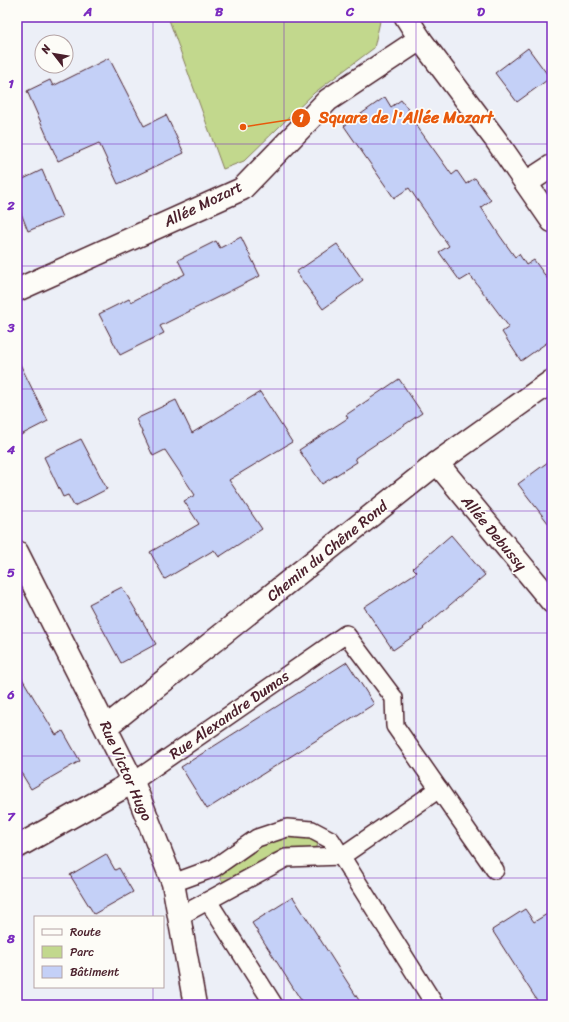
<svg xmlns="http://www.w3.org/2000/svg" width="569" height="1022" font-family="Sriracha,sans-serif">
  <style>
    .green { fill: #c2d88d; stroke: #867c5c }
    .building { fill: #c4d0f7; stroke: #4a1f2b }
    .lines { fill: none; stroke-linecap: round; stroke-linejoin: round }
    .lane-casing { stroke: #4a1f2b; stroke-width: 20 }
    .street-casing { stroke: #4a1f2b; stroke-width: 25 }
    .lane { stroke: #fdfcf7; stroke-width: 17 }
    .street { stroke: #fdfcf7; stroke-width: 22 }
    .grid { fill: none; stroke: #7b2cbf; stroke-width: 1; stroke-opacity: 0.55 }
    .labels { text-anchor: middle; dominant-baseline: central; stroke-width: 3.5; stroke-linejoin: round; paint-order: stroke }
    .street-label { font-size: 15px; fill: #4a1f2b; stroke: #fdfcf7 }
    .leader { fill: none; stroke: #e8590c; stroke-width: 1.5 }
    .callout-dot { fill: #e8590c; stroke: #fdfcf7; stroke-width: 1.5 }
    .mark-label { font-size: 12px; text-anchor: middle; font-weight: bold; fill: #fff }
    .callout-label { font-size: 16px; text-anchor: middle; font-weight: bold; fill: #e8590c; stroke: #fdfcf7; stroke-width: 3.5; stroke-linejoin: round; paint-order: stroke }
    .neatline { fill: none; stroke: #7b2cbf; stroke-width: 1.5 }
    .grid-label { font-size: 13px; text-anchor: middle; font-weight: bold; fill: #7b2cbf }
  </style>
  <rect width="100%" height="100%" fill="#eceff7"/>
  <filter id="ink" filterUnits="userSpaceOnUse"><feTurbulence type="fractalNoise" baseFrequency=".025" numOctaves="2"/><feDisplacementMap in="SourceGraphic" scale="8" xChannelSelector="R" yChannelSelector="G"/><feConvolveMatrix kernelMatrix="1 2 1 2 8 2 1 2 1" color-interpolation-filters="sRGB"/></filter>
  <g filter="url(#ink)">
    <g class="green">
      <path d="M168 17H381L374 48 314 93 244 161 223 169Z"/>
      <path d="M296 837 313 838 318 842 317 847 313 850 287 848 272 854 230 883C221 884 218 877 223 871L262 845 282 838Z"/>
    </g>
    <g class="building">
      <path d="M528 48 550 78 517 102 495 73Z"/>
      <path d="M109 58 144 126 166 115 184 153 118 184 99 143 58 161 27 91 50 80 53 86Z"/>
      <path d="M385 97 391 107 401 100 416 120 414 122 452 175 457 171 466 184 475 178 491 200 481 207 500 236 515 257 519 254 526 265 534 260 552 285V339L521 361 502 332 509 327 470 275 460 281 439 252 449 246 409 188 394 198 344 126Z"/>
      <path d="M42 170 62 217 28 231 17 203V182Z"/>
      <path d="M241 237 260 276 160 326 164 333 120 355 99 314 129 299 131 302 185 274 178 260 216 241 220 248Z"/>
      <path d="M337 244 363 280 323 309 296 272Z"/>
      <path d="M17 358 48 421 17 437Z"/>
      <path d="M399 379 422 413 355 458 357 462 322 484 299 450 348 418 346 415Z"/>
      <path d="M260 392 292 442 229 480 262 529 219 557 214 550 165 579 150 552 199 524 184 501 195 495 165 450 153 456 136 419 176 400 192 433Z"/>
      <path d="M81 439 107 489 74 506 68 495 63 497 44 457Z"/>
      <path d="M552 459V528L518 484Z"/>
      <path d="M451 535 485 575 423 628 424 629 393 650 364 607 417 572 413 568Z"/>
      <path d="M122 587 156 644 121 663 89 604Z"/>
      <path d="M347 662 374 704 207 809 181 767Z"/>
      <path d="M17 670 56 735 63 731 80 761 31 789 17 766Z"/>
      <path d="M106 854 115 870 119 868 133 892 94 914 70 875Z"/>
      <path d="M293 897 362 1005H304L252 923Z"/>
      <path d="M525 909 534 922 552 911V1005H540L492 930Z"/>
    </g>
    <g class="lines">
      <defs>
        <g id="lane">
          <path d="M133 782 346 634 394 698 395 726 495 870"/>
          <path d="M173 883 214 868 257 838 287 828 312 830 331 840 435 1005"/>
          <path d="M208 901 274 1005"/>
          <path d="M180 916 286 858 342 856 439 789"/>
        </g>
        <g id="street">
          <path d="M420 39 496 140 552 221"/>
          <path d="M526 183 552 166"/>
          <path d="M17 290 242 189 328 100 420 39 406 17"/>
          <path d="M437 463 552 602"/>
          <path d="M17 552 133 782 173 883 195 1005"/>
          <path d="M106 727 437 463 552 381"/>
          <path d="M17 847 133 782"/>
        </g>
      </defs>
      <use href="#lane" class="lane-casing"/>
      <use href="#street" class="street-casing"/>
      <use href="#lane" class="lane"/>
      <use href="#street" class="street"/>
    </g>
  </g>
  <path class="grid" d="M153 17V917M284 17V1005M416 17V1005M17 144H552M17 266H552M17 389H552M17 511H552M17 633H552M17 756H552M17 878H552M153 987V1005"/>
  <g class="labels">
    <g class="street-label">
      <text transform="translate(203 204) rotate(-26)">Allée Mozart</text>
      <text transform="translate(494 533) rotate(50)">Allée Debussy</text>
      <text transform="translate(327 551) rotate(-39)">Chemin du Chêne Rond</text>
      <text transform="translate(229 715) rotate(-35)">Rue Alexandre Dumas</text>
      <text transform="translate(126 771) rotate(66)">Rue Victor Hugo</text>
    </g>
  </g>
  <path class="leader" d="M243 127L301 118"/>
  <g class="callout-dot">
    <circle cx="243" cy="127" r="4"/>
    <circle cx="301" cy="118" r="10"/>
  </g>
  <g class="mark-label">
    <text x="301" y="122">1</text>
  </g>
  <g class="callout-label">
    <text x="406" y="123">Square de l'Allée Mozart</text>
  </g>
  <rect width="569" height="1022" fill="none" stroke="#fdfcf7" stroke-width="44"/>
  <rect x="34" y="916" width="130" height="72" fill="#fdfcf7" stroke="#b5a4a5"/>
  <rect x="42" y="929" width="20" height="6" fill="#fdfcf7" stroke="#b5a4a5"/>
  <text x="70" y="936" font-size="12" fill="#4a1f2b">Route</text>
  <rect x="42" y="946" width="20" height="12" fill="#c2d88d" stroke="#b5a4a5"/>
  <text x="70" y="956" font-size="12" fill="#4a1f2b">Parc</text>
  <rect x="42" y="966" width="20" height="12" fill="#c4d0f7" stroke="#b5a4a5"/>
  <text x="70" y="976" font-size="12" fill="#4a1f2b">Bâtiment</text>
  <g transform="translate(54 54) rotate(301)"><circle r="19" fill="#fdfcf7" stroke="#b5a4a5"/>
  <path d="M0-3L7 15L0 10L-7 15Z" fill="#4a1f2b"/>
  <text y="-6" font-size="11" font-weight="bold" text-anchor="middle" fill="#4a1f2b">N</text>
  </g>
  <rect x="22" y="22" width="525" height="978" class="neatline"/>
  <g class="grid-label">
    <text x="88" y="16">A</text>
    <text x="219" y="16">B</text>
    <text x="350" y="16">C</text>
    <text x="481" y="16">D</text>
    <text x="11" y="88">1</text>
    <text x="11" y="210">2</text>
    <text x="11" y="332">3</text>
    <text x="11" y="454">4</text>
    <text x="11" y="577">5</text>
    <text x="11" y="699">6</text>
    <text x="11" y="821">7</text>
    <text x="11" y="943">8</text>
  </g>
</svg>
